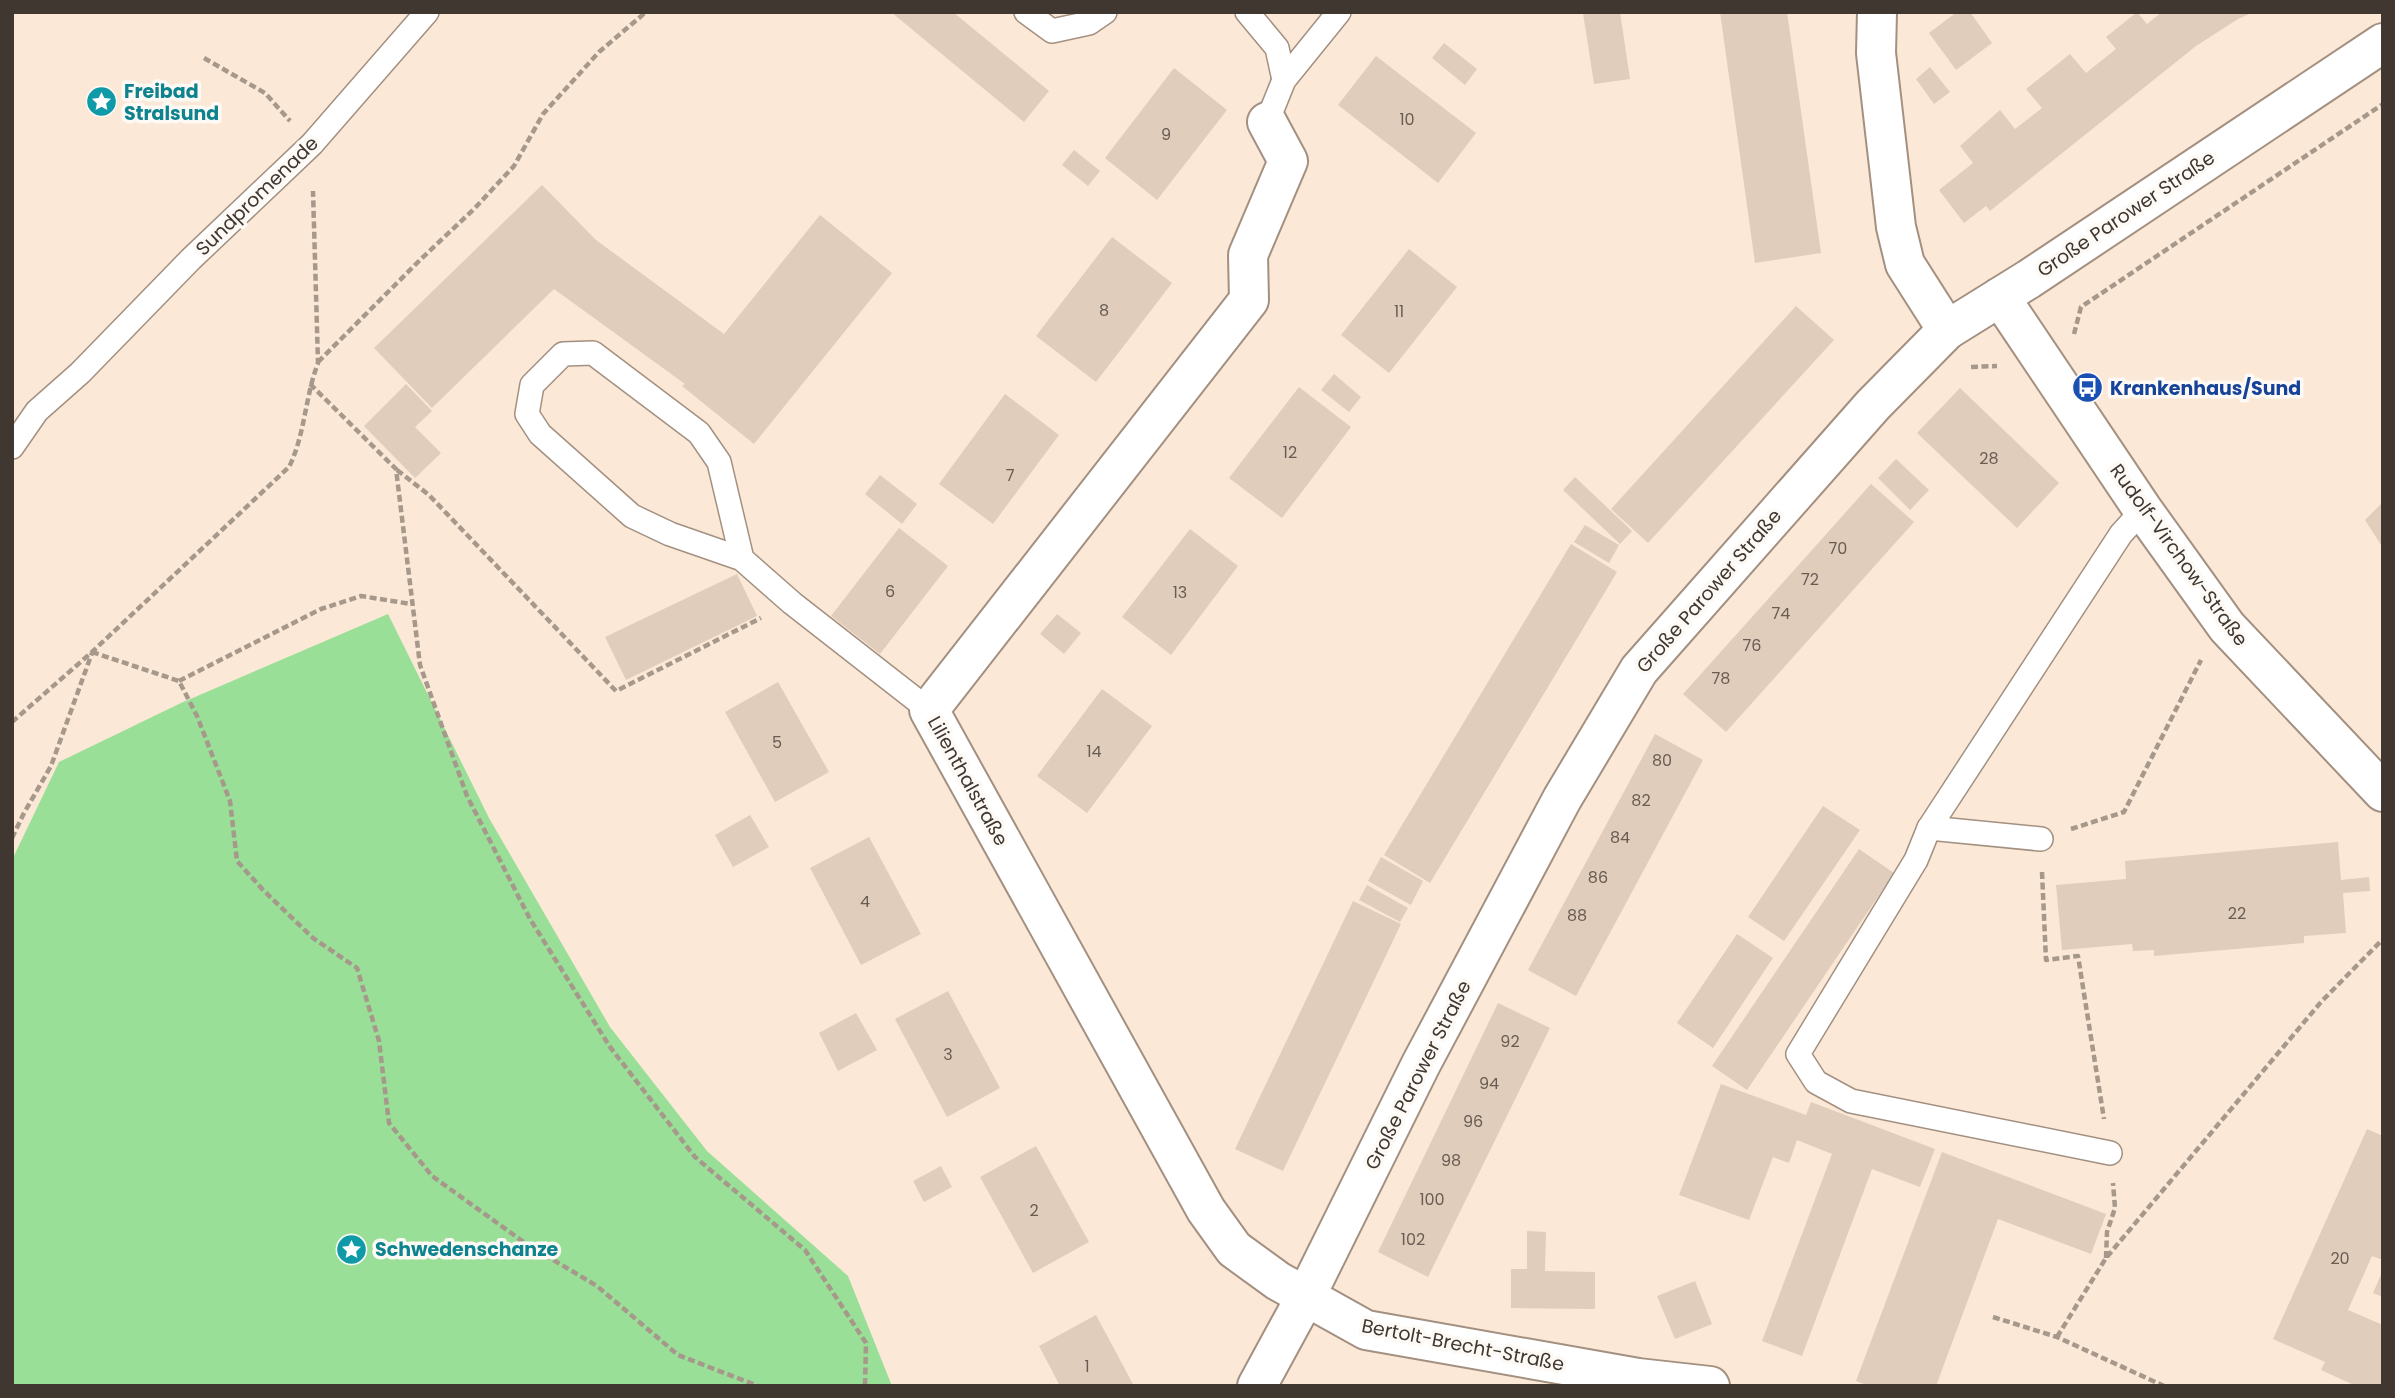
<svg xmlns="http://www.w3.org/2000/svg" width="2395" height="1398" font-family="Poppins,sans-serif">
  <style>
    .green { fill: #99df97 }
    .building { fill: #e1cdbb }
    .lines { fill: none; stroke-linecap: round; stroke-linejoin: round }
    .service-casing { stroke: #a39080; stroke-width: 26 }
    .minor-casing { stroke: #a39080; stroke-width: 42 }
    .path { stroke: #a6988b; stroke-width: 4.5; stroke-dasharray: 7 3.5; stroke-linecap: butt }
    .service { stroke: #fff; stroke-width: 23 }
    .minor { stroke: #fff; stroke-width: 38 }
    .labels { text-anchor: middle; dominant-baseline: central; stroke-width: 7; stroke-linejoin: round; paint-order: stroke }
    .number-label { font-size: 16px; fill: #685c53 }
    .culture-label { font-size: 19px; font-weight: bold; fill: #0d838f; stroke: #fdf9f5; text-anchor: start }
    .street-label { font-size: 19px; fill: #3f3730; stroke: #fdf9f5 }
    .transit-label { font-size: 19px; font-weight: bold; fill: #164399; stroke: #fdf9f5; text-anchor: start }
  </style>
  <rect width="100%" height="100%" fill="#fce8d6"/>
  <path class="green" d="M388 614 489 818 610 1027 707 1151 848 1276 892 1386H12V860L59 762 181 703Z"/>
  <g class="building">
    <path d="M891 12H953L1049 91 1024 122Z"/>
    <path d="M1585 12H1620L1630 79 1594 84 1583 13Z"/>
    <path d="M1720 12H1787L1821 253 1755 263Z"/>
    <path d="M1957 12H1970L1992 43 1956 70 1929 33Z"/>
    <path d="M2137 12 2147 24 2162 12H2254L2238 19 2196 46 1990 211 1986 206 1964 223 1939 190 1973 163 1960 146 2000 110 2015 129 2042 108 2026 89 2070 54 2086 73 2116 49 2106 37Z"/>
    <path d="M1444 43 1477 69 1465 85 1432 58Z"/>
    <path d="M1376 56 1476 133 1438 183 1338 105Z"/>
    <path d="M1930 67 1950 92 1934 104 1916 79Z"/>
    <path d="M1174 68 1227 110 1157 200 1105 158Z"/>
    <path d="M1074 150 1100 171 1088 186 1062 165Z"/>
    <path d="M542 185 596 240 724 334 820 215 892 273 754 444 682 386 685 384 554 289 432 408 374 348Z"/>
    <path d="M1112 237 1172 283 1096 382 1036 336Z"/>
    <path d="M1409 249 1457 287 1389 373 1341 335Z"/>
    <path d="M1796 306 1834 340 1648 543 1611 509Z"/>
    <path d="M1334 374 1361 397 1349 412 1321 390Z"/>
    <path d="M406 384 432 411 415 427 441 453 415 478 364 426Z"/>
    <path d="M1299 387 1351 427 1282 518 1229 478Z"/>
    <path d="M1960 388 2059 483 2017 528 1917 433Z"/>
    <path d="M1005 394 1059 435 993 524 939 484Z"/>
    <path d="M1896 459 1929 490 1910 510 1878 478Z"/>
    <path d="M880 475 917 504 902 524 865 494Z"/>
    <path d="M1575 477 1632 531 1620 544 1563 490Z"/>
    <path d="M1871 484 1914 522 1726 732 1683 694Z"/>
    <path d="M2383 502V548L2365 520Z"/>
    <path d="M1585 525 1619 545 1609 563 1574 542Z"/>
    <path d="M899 528 948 566 880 654 831 616Z"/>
    <path d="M1190 529 1238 566 1171 655 1122 617Z"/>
    <path d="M1571 544 1617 572 1430 883 1384 855Z"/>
    <path d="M737 574 757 616 626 680 605 637Z"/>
    <path d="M1057 614 1081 633 1064 654 1040 634Z"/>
    <path d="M778 682 829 772 775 802 725 712Z"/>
    <path d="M1102 689 1152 726 1087 813 1037 776Z"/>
    <path d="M1655 734 1703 760 1576 996 1528 970Z"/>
    <path d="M1823 806 1860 830 1784 941 1748 917Z"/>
    <path d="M750 815 769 847 733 867 715 835Z"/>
    <path d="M869 837 921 934 861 965 810 868Z"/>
    <path d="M2338 842 2341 880 2369 877 2370 891 2343 893 2346 933 2304 936V943L2154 956V950L2133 951 2132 944 2062 950 2056 885 2126 879 2125 861Z"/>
    <path d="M1859 849 1894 873 1747 1090 1712 1066Z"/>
    <path d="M1381 857 1423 881 1411 905 1368 881Z"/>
    <path d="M1367 885 1408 908 1400 922 1359 900Z"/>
    <path d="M1353 901 1401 924 1283 1171 1235 1149Z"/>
    <path d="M1737 934 1773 958 1713 1048 1677 1023Z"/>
    <path d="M948 991 1000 1088 947 1117 895 1019Z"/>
    <path d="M1498 1003 1550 1028 1428 1277 1378 1252Z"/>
    <path d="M856 1013 877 1050 838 1071 819 1033Z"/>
    <path d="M1721 1084 1806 1115 1811 1102 1935 1149 1920 1187 1872 1169 1802 1356 1762 1341 1832 1154 1797 1140 1789 1163 1773 1157 1749 1220 1679 1195Z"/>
    <path d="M2367 1129 2383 1136V1260L2372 1256 2348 1310 2383 1325V1386H2356L2321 1370 2325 1362 2273 1339Z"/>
    <path d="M1036 1146 1089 1242 1033 1273 980 1177Z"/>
    <path d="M1942 1152 2106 1214 2091 1254 1998 1219 1936 1386H1869L1856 1381Z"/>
    <path d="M941 1166 952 1187 924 1202 913 1181Z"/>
    <path d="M1527 1231 1546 1232 1545 1271 1595 1272V1309L1511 1308V1269H1527Z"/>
    <path d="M2383 1270V1297L2373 1293Z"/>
    <path d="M1695 1281 1712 1324 1675 1339 1657 1296Z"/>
    <path d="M1096 1315 1134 1386H1060L1039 1346Z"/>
  </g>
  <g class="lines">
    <defs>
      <g id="service">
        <path d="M1026 12 1052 31 1089 23 1105 12"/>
        <path d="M1247 12 1277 48 1284 80"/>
        <path d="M1267 122 1284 80 1339 12"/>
        <path d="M12 447 37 411 80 373 191 259 312 144 427 12"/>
        <path d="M742 559 670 534 632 516 540 434 527 414 532 385 563 354 593 353 699 433 719 462 742 559 792 603 929 710"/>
        <path d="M1929 828 2041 839"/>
        <path d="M2110 1153 1851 1101 1816 1082 1798 1054 1916 860 1929 828 2121 534 2143 510"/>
      </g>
      <g id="minor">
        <path d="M1877 12 1876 53 1896 227 1905 264 1947 330"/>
        <path d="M1267 122 1288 161 1248 255 1249 300 929 710 1206 1210 1234 1249 1278 1281 1366 1330 1638 1378 1710 1386"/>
        <path d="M2000 297 2143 510 2227 627 2383 792"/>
        <path d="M1257 1386 1306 1296 1421 1064 1562 799 1639 670 1873 405 1947 330 2029 279 2383 43"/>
      </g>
    </defs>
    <use href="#service" class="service-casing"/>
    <use href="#minor" class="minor-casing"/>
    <g class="path">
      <path d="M204 58 265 93 290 121"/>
      <path d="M2074 334 2081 307 2383 104"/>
      <path d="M318 362 421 259 474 209 514 166 543 114 599 52 646 12"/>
      <path d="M1971 367 1997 366"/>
      <path d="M310 384 396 469 420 665 467 796 530 919 610 1047 695 1157 805 1250 866 1343 865 1386"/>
      <path d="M397 470 429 495 616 691 761 618"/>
      <path d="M92 652 179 681 197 716 230 801 237 861 263 890 313 938 357 968 379 1041 389 1123 432 1176 525 1243 597 1286 678 1355 758 1386"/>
      <path d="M179 681 321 609 361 596 411 604"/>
      <path d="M12 722 92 652 289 467C305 435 305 397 318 363L313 191"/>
      <path d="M2071 829 2124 812 2201 660"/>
      <path d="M12 838 24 813 51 766 92 653"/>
      <path d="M2042 872 2046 960 2078 956 2104 1119"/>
      <path d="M2106 1258 2107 1232 2115 1208 2113 1183"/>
      <path d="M1993 1317 2057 1337 2164 1386"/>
      <path d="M2057 1337 2106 1258 2321 1002 2383 939"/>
    </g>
    <use href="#service" class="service"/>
    <use href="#minor" class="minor"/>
  </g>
  <defs>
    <symbol id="sight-disc" viewBox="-11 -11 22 22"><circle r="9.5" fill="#0f9aa8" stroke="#fdf9f5"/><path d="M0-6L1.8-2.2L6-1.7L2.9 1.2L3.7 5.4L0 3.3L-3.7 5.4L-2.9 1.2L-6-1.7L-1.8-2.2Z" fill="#fff"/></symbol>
    <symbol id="bus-disc" viewBox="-11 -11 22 22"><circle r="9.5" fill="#1a4fb4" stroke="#fdf9f5"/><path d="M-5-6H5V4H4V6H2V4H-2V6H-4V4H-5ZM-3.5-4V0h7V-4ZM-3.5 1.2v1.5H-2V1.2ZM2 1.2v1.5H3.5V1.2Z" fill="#fff"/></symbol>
  </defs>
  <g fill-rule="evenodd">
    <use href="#sight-disc" x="84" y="84" width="35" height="35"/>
    <use href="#bus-disc" x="2070" y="370" width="35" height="35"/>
    <use href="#sight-disc" x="334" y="1232" width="35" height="35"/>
  </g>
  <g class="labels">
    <g class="number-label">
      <text x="1407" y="119">10</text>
      <text x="1166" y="134">9</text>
      <text x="1104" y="310">8</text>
      <text x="1399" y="311">11</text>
      <text x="1290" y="452">12</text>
      <text x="1989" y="458">28</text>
      <text x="1010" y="475">7</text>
      <text x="1838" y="548">70</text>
      <text x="1810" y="579">72</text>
      <text x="890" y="591">6</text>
      <text x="1180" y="592">13</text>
      <text x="1781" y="613">74</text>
      <text x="1752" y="645">76</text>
      <text x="1721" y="678">78</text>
      <text x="777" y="742">5</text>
      <text x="1094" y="751">14</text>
      <text x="1662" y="760">80</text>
      <text x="1641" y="800">82</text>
      <text x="1620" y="837">84</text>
      <text x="1598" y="877">86</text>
      <text x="865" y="901">4</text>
      <text x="2237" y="913">22</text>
      <text x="1577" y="915">88</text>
      <text x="1510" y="1041">92</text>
      <text x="948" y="1054">3</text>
      <text x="1489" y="1083">94</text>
      <text x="1473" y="1121">96</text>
      <text x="1451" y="1160">98</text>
      <text x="1432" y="1199">100</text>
      <text x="1034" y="1210">2</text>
      <text x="1413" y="1239">102</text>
      <text x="2340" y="1258">20</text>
      <text x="1087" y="1366">1</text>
    </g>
    <g class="culture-label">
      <text x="124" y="91">Freibad<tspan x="124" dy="22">Stralsund</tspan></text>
      <text x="375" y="1249">Schwedenschanze</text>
    </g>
    <g class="street-label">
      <text transform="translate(257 196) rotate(-44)">Sundpromenade</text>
      <text transform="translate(2126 214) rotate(-34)">Große Parower Straße</text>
      <text transform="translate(2179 555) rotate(54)">Rudolf-Virchow-Straße</text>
      <text transform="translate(1709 591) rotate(-49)">Große Parower Straße</text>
      <text transform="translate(968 781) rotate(61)">Lilienthalstraße</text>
      <text transform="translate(1418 1075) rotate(-63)">Große Parower Straße</text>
      <text transform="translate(1463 1345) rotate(11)">Bertolt-Brecht-Straße</text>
    </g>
    <g class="transit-label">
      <text x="2110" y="388">Krankenhaus/Sund</text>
    </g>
  </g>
  <rect width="2395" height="1398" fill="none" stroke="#3f3730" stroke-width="28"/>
</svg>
